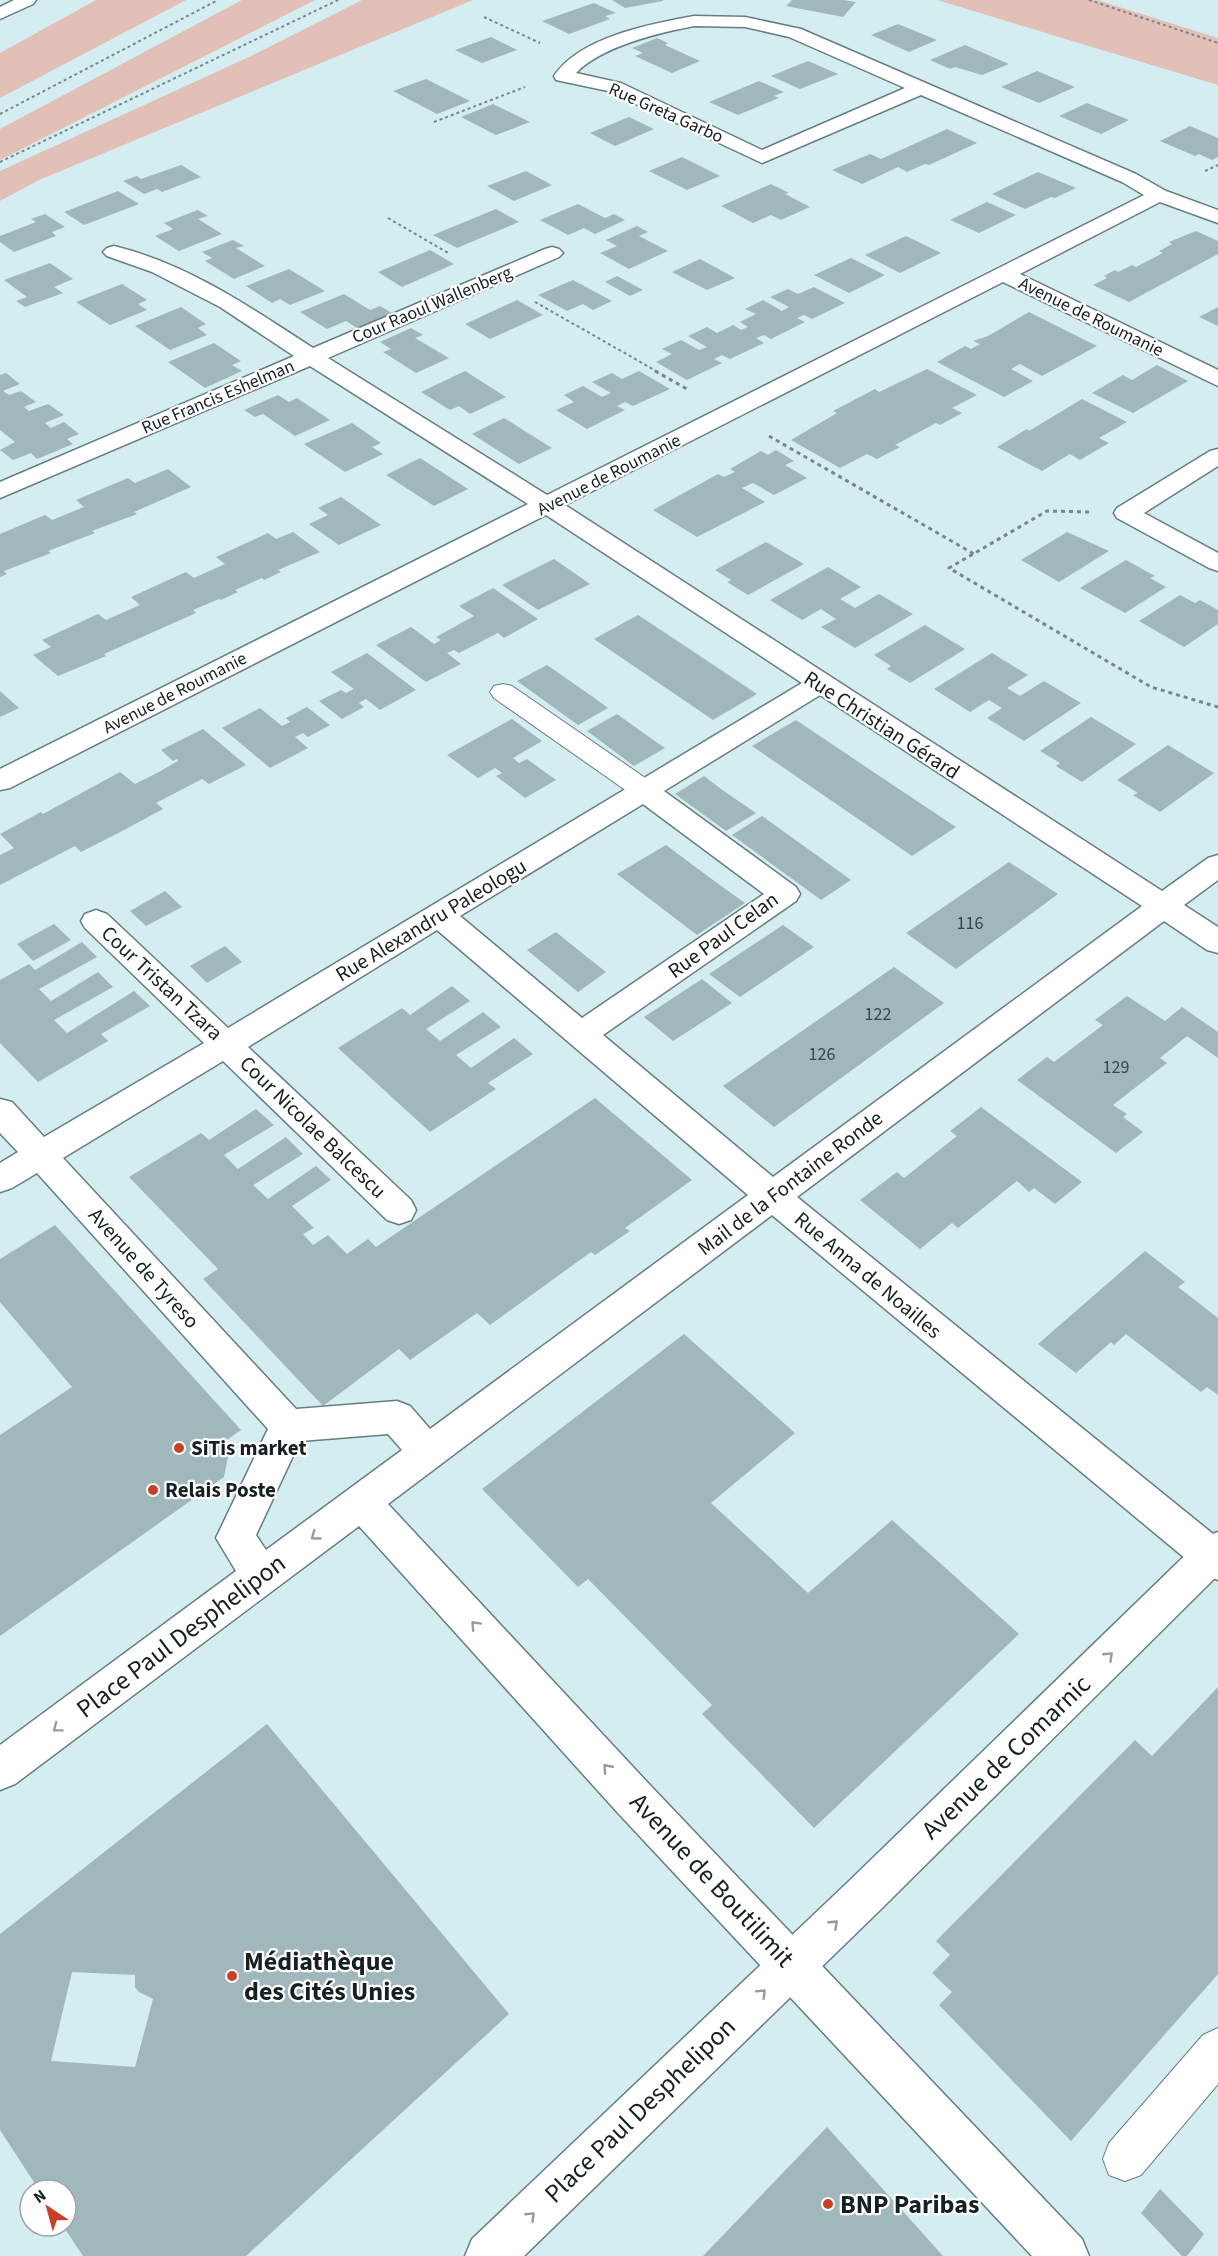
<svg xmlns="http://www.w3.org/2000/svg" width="1218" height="2256" font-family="'Source Sans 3',sans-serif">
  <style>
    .green { fill: #e2bfb7 }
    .building { fill: #a0b8bc; fill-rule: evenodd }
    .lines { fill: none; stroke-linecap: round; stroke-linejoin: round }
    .lane-casing { stroke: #667e82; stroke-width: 2 }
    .street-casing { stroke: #667e82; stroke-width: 3 }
    .secondary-casing { stroke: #667e82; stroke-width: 3 }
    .path-far1 { stroke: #76888b; stroke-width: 2; stroke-dasharray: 3 3; stroke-linecap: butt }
    .path { stroke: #76888b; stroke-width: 3; stroke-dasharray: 4 4; stroke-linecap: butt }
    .lane { fill: #fff; fill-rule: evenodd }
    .street { fill: #fff; fill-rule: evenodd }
    .secondary { fill: #fff; fill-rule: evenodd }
    .oneway { stroke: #969b9b }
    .poi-dot { fill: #ca3f26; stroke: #fff; stroke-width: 2 }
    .labels { text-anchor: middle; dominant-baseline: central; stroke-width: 4.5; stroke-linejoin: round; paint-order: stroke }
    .far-street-label { font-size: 18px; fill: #162021; stroke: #fff }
    .number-label { font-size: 18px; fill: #384648 }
    .street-label { font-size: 21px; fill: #162021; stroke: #fff }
    .poi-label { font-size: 21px; font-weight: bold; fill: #162021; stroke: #fff; text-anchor: start }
    .near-street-label { font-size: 26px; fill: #162021; stroke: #fff }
    .near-poi-label { font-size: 26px; font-weight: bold; fill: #162021; stroke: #fff; text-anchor: start }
  </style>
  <rect width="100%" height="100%" fill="#d3edf1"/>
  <g class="green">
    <path d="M96 0H186L0 98V53Z"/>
    <path d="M242 0H315L0 160V129Z"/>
    <path d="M362 0H473L39 180 0 201V171L249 57Z"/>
    <path d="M937 0H1097L1218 38V85Z"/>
  </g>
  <g class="building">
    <path d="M612 0H663V1L625 8Z"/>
    <path d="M792 0H843L856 2 843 17 786 6Z"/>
    <path d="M594 3 616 13 605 16 610 19 569 34 542 21Z"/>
    <path d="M898 24 937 40 909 52 871 35Z"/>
    <path d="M491 37 517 50 482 63 455 50Z"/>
    <path d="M657 38 668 43 665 45 700 61 672 73 635 56 643 53 632 48Z"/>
    <path d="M965 45 1009 64 982 75 955 67 950 69 930 60Z"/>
    <path d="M808 61 838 74 800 89 771 76Z"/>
    <path d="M1037 71 1075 87 1039 103 1001 87Z"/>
    <path d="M426 79 470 101 437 114 393 91Z"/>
    <path d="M759 81 784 92 774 96 779 98 738 115 709 102Z"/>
    <path d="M1087 103 1129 120 1101 134 1059 116Z"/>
    <path d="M493 104 530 122 496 135 461 117Z"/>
    <path d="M629 117 654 129 615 146 590 133Z"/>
    <path d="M1190 126 1218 138V157L1212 160 1199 154 1195 156 1160 141Z"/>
    <path d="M947 129 977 143 929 165 925 164 907 172 898 167 862 184 832 170 870 154 881 159Z"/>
    <path d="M682 157 720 176 687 190 649 171Z"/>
    <path d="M181 165 201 177 162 192 157 189 144 194 123 181 137 176 141 179Z"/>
    <path d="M526 171 552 185 514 201 487 186Z"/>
    <path d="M1038 172 1076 188 1055 198 1051 197 1025 209 992 194Z"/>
    <path d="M771 184 789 193 785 194 810 207 781 220 771 215 753 223 721 206Z"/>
    <path d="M118 191 139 204 84 225 64 212Z"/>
    <path d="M987 202 1016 215 979 233 950 220Z"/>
    <path d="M578 204 605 218 614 214 625 220 595 234 584 228 568 235 540 220Z"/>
    <path d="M496 209 519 222 457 248 433 235Z"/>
    <path d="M198 210 208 216 198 219 222 234 179 251 155 236 173 229 164 223Z"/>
    <path d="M45 214 65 227 52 232 56 236 14 252 0 242V236L36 222 31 219Z"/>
    <path d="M637 226 648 232 639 236 668 251 629 269 600 253 617 246 606 240Z"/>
    <path d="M1196 231 1218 241V254L1129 302 1093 285 1107 278 1104 276 1115 270 1118 272 1132 265 1136 267 1163 253 1159 251 1172 244 1169 242Z"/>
    <path d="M906 236 941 253 900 273 865 255Z"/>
    <path d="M233 240 244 246 236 248 265 266 234 279 205 261 212 258 202 252Z"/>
    <path d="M430 250 454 264 402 287 378 272Z"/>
    <path d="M851 258 885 275 849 293 814 275Z"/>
    <path d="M700 259 735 278 707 290 672 272Z"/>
    <path d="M50 263 73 279 54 287 63 293 25 307 16 301 27 297 4 280Z"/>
    <path d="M289 269 325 291 290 305 280 299 272 303 246 286Z"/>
    <path d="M617 276 643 290 630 296 605 282Z"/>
    <path d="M573 280 612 301 593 310 583 304 567 311 538 295Z"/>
    <path d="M122 284 147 300 138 304 147 310 110 325 76 302Z"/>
    <path d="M814 287 845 303 812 319 804 315 797 318 805 322 771 339 764 335 756 338 764 343 730 359 722 355 714 359 722 363 687 380 656 362 672 354 662 349 681 340 699 350 707 347 688 336 707 327 717 333 733 325 741 330 748 327 740 322 756 314 745 309 763 300 782 311 789 307 770 297 788 289 798 294Z"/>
    <path d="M344 294 370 310 380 306 392 313 357 328 346 321 327 329 300 312Z"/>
    <path d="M517 300 543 315 490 339 465 324Z"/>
    <path d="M181 307 206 324 198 328 207 335 170 350 135 326Z"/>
    <path d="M1218 307V326L1199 317Z"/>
    <path d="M1029 312 1097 346 1042 376 1020 364 1011 369 1033 381 1004 397 937 362 965 346 971 349 980 344 973 341 988 336Z"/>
    <path d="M411 328 423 335 415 338 449 358 416 373 383 352 391 349 380 342Z"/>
    <path d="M214 343 241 361 232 365 242 371 205 388 168 362Z"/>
    <path d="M1157 365 1188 381 1133 413 1092 393 1123 375 1132 380Z"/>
    <path d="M927 369 977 395 952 408 962 413 940 425 936 423 895 445 900 447 877 459 867 454 840 468 791 440 837 413 833 411 875 389 879 392Z"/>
    <path d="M465 371 506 397 470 414 459 406 450 410 421 392Z"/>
    <path d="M639 371 670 389 633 406 625 402 617 406 625 410 587 429 556 410 574 402 564 395 583 386 602 397 611 393 592 382 612 373 622 379Z"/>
    <path d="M6 373 20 384 3 391 9 395 21 391 36 402 24 407 29 411 48 404 64 415 45 423 51 428 64 422 79 434 67 439 73 444 37 459 31 453 13 460 0 450 15 442 0 430V375Z"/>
    <path d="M278 395 289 402 297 398 330 420 295 436 263 414 255 417 244 410Z"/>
    <path d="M1082 399 1127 422 1099 438 1109 443 1080 460 1070 454 1042 471 997 447 1027 429 1029 431Z"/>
    <path d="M504 418 552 448 519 464 472 434Z"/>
    <path d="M352 423 381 443 372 447 383 454 345 472 304 444Z"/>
    <path d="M776 450 794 461 785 465 807 478 774 495 753 483 742 488 765 502 697 537 653 510 718 474 724 477 735 472 730 469 761 451 768 455Z"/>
    <path d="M420 458 468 489 434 506 386 475Z"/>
    <path d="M168 469 191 487 134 512 137 514 92 531 95 533 48 551 51 553 4 571 7 574 0 577V534L45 515 52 520 84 507 76 500 128 478 135 483Z"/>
    <path d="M341 497 381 525 339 545 309 524 328 515 318 508Z"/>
    <path d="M293 532 320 552 278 570 281 572 264 580 262 578 235 590 238 592 221 600 219 599 193 610 196 613 104 654 106 656 58 676 33 655 51 647 42 640 98 614 106 620 140 605 131 597 186 572 194 578 225 564 216 557 268 533 276 539Z"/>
    <path d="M1067 532 1109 551 1059 582 1021 560Z"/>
    <path d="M766 542 804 564 748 595 727 582 731 580 715 570Z"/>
    <path d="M554 559 590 584 538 610 502 585Z"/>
    <path d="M1126 560 1155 576 1150 578 1166 587 1125 613 1080 588Z"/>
    <path d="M828 567 861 587 840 599 855 608 879 594 913 614 855 648 821 627 836 619 821 609 802 620 770 600Z"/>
    <path d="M493 588 538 619 504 638 498 633 459 653 454 650 447 653 461 664 426 682 376 645 411 627 434 644 441 640 436 637 474 616 459 606Z"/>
    <path d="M1180 595 1195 603 1200 600 1218 610V624L1184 647 1139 621Z"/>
    <path d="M638 615 685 646 757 694 713 720 594 639Z"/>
    <path d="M925 625 965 649 910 683 887 669 891 666 874 655Z"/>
    <path d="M367 653 416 690 380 710 366 699 359 703 364 707 342 719 319 701 341 690 346 693 354 689 331 672Z"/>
    <path d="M992 653 1028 675 1007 688 1020 696 1044 681 1081 703 1024 741 987 718 1002 708 989 700 970 712 934 689Z"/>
    <path d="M547 665 593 697 608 708 578 725 517 681Z"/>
    <path d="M0 691 19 708 0 717Z"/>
    <path d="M307 707 330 725 308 737 303 733 295 737 308 748 270 768 222 728 260 708 282 726 290 722 286 718Z"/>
    <path d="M617 714 649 737 665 748 634 766 587 731Z"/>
    <path d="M1091 717 1136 744 1082 782 1056 766 1060 763 1040 751Z"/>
    <path d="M512 719 542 741 513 758 519 763 527 759 556 780 525 798 496 776 502 773 495 768 478 778 447 755Z"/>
    <path d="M796 720 875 773 956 827 912 856 752 746Z"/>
    <path d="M203 729 246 765 209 784 202 779 156 803 163 809 124 830 81 852 75 846 0 885V855L14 848 0 834 41 812 43 814 120 772 135 784 157 773 178 761 177 759 173 761 161 750Z"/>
    <path d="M1168 745 1214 773 1160 812 1133 795 1138 793 1117 780Z"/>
    <path d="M704 776 721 789 756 813 726 831 675 794Z"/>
    <path d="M762 816 815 854 851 880 821 900 732 835Z"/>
    <path d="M666 845 717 883 745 903 697 935 617 874Z"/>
    <path d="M1009 862 1058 894 956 969 906 933Z"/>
    <path d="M165 891 182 907 146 926 130 911Z"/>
    <path d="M54 924 71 940 33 961 17 944Z"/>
    <path d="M783 925 814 947 740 997 709 974Z"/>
    <path d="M556 932 572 945 606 972 578 992 527 950Z"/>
    <path d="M82 942 97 957 39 989 51 1001 98 972 113 987 54 1020 67 1033 134 991 150 1006 101 1034 108 1041 38 1082 0 1043V980L29 964 35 970Z"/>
    <path d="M225 946 242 962 207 983 190 966Z"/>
    <path d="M894 967 944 1003 774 1127 723 1086Z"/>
    <path d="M702 979 732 1003 673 1041 644 1017Z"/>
    <path d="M452 986 470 1001 426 1029 440 1041 483 1012 501 1027 456 1055 471 1068 514 1038 533 1054 488 1083 496 1089 430 1132 338 1048 402 1008 410 1015Z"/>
    <path d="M1127 996 1165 1021 1182 1007 1218 1032V1058L1187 1036 1160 1058 1167 1063 1113 1105 1127 1114 1123 1117 1143 1132 1116 1153 1017 1080 1047 1057 1054 1062 1103 1025 1095 1020Z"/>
    <path d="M595 1098 692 1180 625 1228 630 1231 595 1255 591 1252 490 1325 477 1313 410 1360 399 1349 323 1406 203 1279 218 1269 129 1177 201 1133 209 1140 256 1109 274 1125 224 1155 238 1169 286 1137 303 1154 253 1185 268 1199 316 1166 331 1180 292 1206 314 1228 303 1234 313 1245 328 1235 347 1254 368 1239 376 1247Z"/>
    <path d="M981 1107 1082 1182 1055 1204 1034 1188 1029 1192 1017 1181 958 1228 952 1223 920 1249 860 1200 897 1172 904 1178 957 1136 950 1131Z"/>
    <path d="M55 1225 241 1430 224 1442 230 1447 224 1477 0 1636V1435L72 1387 0 1302V1259Z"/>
    <path d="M1145 1251 1185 1282 1178 1287 1218 1318V1395L1207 1387 1201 1392 1126 1334 1114 1345 1111 1342 1076 1373 1038 1344Z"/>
    <path d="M684 1334 795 1433 711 1503 808 1593 892 1520 1019 1634 814 1828 702 1714 712 1705 588 1579 578 1587 482 1489Z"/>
    <path d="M1218 1687V1974L1071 2141 939 2005 952 1992 932 1973 950 1955 936 1941 1135 1740 1152 1756Z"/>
    <path d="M267 1724 509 2014 246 2256H83L63 2226H66V2190H39L0 2130V1934ZM72 1972 135 1975V1987L139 1992 153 1999 135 2067 51 2061Z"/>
    <path d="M827 2127 943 2256H703Z"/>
    <path d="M1160 2189 1204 2234 1187 2256H1182L1141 2213Z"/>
  </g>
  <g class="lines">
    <defs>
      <g id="lane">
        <path d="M503 684 512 686 654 784 658 790 654 796 644 799 634 796 494 698 490 692 494 686Z"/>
        <path d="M1218 2028V2084L1141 2175 1125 2181 1109 2175 1103 2159 1109 2143 1203 2035Z"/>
      </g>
      <g id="street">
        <path d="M694 16 745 17 801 29 1136 174 1166 191 1218 210V223L1160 202 1020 274 1218 370V386L1003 282 565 505 1162 891 1208 858 1218 855V880L1184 905 1218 927V953L1207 950 1164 921 797 1197 1218 1538V1580L1204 1574 772 1215 388 1504 648 1783 1082 2239 1089 2256H1032L618 1813 359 1526 15 1784 0 1790V1745L236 1571 216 1538 268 1429 37 1173 12 1188 0 1192V1163L18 1152 0 1133V1099L12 1102 44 1137 204 1043 85 928 81 921 85 914 96 910 107 914 228 1028 802 683 546 515 10 788 0 790V769L528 504 310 366 0 498V482L294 356 220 307 152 272 107 256 103 252 107 248 114 246C188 264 250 307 313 348L545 249 552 247 559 249 563 253 559 257 328 358 547 495 1144 195 1122 182 921 95 762 163 608 91 556 80 554 76C580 37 650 24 694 16ZM694 26 745 27 789 37 905 88 762 150 621 83 576 73C602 46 658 33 694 26ZM820 695 1142 906 773 1177 603 1035 796 901 800 894 796 887 664 791ZM643 804 764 894 582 1018 460 916ZM437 930 748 1195 430 1429 410 1406 397 1401 296 1409 63 1158 223 1061 387 1220 399 1224 411 1220 416 1210 411 1200 248 1047ZM388 1434 402 1450 266 1550 256 1535 300 1441Z"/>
        <path d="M1218 449V466L1144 513 1218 553V571L1209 568 1117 518 1114 513 1117 508 1210 451Z"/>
      </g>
      <g id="secondary">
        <path d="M14 0H36L33 4 0 19V7Z"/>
        <path d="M1218 1532V1575L877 1913 524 2256H465L472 2239 847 1883 1204 1537Z"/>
      </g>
    </defs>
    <use href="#lane" class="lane-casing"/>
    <use href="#street" class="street-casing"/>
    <use href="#secondary" class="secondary-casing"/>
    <g class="path-far1">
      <path d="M1089 0 1218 43"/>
      <path d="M484 17 540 43"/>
      <path d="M0 114 218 0"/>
      <path d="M434 122 525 87"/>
      <path d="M0 162 338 0"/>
      <path d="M1205 171 1218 165"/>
      <path d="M388 218 450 254"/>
      <path d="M535 302 658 372"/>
    </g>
    <g class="path">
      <path d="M655 371 687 389"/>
      <path d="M769 436 974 554"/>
      <path d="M1089 512 1047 511 949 568 1151 687 1218 707"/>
    </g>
    <use href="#lane" class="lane"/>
    <use href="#street" class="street"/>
    <use href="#secondary" class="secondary"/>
  </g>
  <defs><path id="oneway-chevron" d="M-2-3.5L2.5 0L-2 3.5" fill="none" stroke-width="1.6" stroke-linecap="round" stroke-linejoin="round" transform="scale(1.5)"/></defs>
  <g class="oneway">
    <use href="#oneway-chevron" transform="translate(315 1536) rotate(144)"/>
    <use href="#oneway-chevron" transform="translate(475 1625) rotate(-133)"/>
    <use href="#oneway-chevron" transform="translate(1109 1656) rotate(-44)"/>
    <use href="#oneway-chevron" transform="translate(57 1728) rotate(143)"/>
    <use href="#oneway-chevron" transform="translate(607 1768) rotate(-132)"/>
    <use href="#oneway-chevron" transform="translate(834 1924) rotate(-43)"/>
    <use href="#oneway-chevron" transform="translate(762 1993) rotate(-45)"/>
    <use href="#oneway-chevron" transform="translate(531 2216) rotate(-44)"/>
  </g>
  <g class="poi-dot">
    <circle cx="179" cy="1448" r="6"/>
    <circle cx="153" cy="1490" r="6"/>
    <circle cx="232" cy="1976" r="6"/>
    <circle cx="828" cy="2204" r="6"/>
  </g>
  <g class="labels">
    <g class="far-street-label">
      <text transform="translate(666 113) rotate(24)">Rue Greta Garbo</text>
      <text transform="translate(432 305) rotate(-23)">Cour Raoul Wallenberg</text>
      <text transform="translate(1091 317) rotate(26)">Avenue de Roumanie</text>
      <text transform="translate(218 397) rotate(-23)">Rue Francis Eshelman</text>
      <text transform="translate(609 475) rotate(-27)">Avenue de Roumanie</text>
      <text transform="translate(175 693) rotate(-27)">Avenue de Roumanie</text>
    </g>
    <g class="number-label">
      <text x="970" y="923">116</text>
      <text x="878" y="1014">122</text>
      <text x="822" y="1054">126</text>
      <text x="1116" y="1067">129</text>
    </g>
    <g class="street-label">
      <text transform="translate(882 725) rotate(33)">Rue Christian Gérard</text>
      <text transform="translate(431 920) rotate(-31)">Rue Alexandru Paleologu</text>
      <text transform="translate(723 935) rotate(-36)">Rue Paul Celan</text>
      <text transform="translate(162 983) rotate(43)">Cour Tristan Tzara</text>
      <text transform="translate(313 1127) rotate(44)">Cour Nicolae Balcescu</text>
      <text transform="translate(790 1183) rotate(-37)">Mail de la Fontaine Ronde</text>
      <text transform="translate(144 1268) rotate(48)">Avenue de Tyreso</text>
      <text transform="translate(868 1275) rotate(40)">Rue Anna de Noailles</text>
    </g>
    <g class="poi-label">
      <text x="191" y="1448">SiTis market</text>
      <text x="165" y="1490">Relais Poste</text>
    </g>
    <g class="near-street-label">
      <text transform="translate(181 1636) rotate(-37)">Place Paul Desphelipon</text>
      <text transform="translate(1006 1757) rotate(-44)">Avenue de Comarnic</text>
      <text transform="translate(712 1880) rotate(47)">Avenue de Boutilimit</text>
      <text transform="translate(640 2110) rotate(-44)">Place Paul Desphelipon</text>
    </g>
    <g class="near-poi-label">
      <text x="244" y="1961">Médiathèque<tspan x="244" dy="30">des Cités Unies</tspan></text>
      <text x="840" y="2204">BNP Paribas</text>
    </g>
  </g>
  <g transform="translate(48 2208) rotate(324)"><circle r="28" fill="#ffffff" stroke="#a2a6a6" stroke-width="1.5"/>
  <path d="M0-4.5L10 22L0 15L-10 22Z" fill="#ca3f26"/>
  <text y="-9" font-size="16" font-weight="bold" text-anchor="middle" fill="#162021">N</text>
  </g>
</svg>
